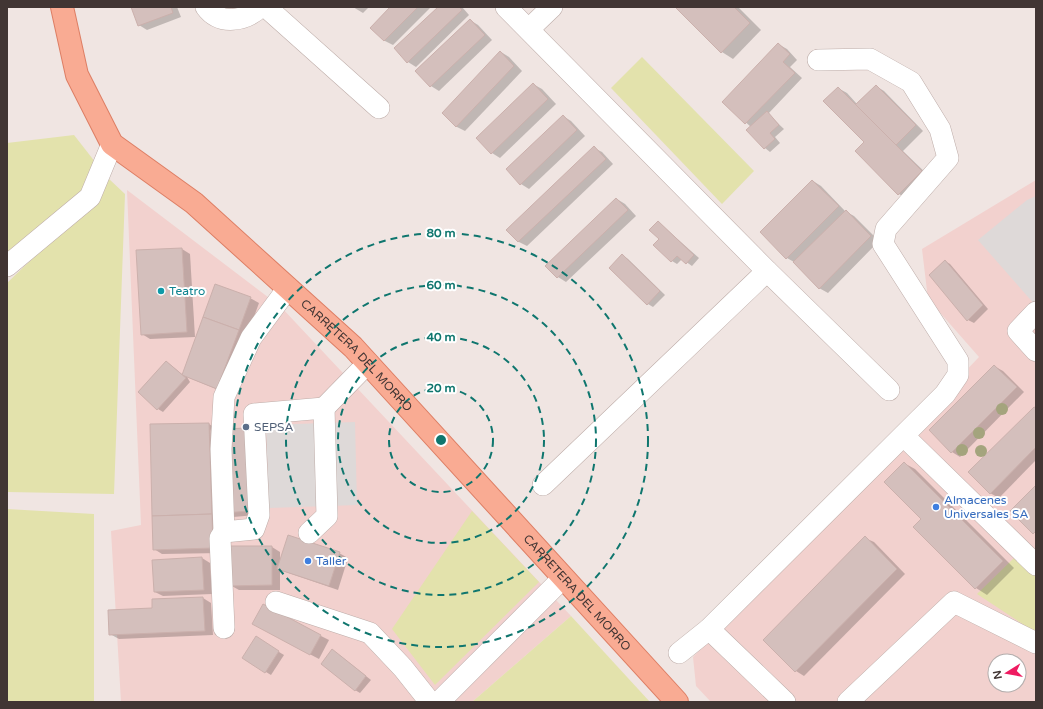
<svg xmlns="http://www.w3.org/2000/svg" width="1043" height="709" font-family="'Varela Round',sans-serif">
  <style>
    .commercial { fill: #f2d1ce; fill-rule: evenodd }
    .green { fill: #e3e2ac }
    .parking { fill: #ded9d8 }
    .shadow { fill: #0003 }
    .building { fill: #d4bfbc; stroke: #cbb0ac }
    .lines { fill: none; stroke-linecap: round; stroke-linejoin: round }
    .minor-casing { stroke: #beada9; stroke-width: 22 }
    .major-casing { stroke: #dd7e64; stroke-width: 24 }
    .minor { stroke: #fff; stroke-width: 21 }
    .major { stroke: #f9ab93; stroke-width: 22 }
    .tree { fill: #a4a47d }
    .ring { fill: none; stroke: #0f766e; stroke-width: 2; stroke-dasharray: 7 5 }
    .culture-dot { fill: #0f9aa8; stroke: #fff; stroke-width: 1.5 }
    .service-dot { fill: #5c6f8a; stroke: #fff; stroke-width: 1.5 }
    .shop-dot { fill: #3f7fe0; stroke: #fff; stroke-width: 1.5 }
    .labels { text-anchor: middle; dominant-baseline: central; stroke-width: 4; stroke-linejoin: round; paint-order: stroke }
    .culture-label { font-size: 12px; fill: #0d838f; stroke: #fff; text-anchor: start }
    .street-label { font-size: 12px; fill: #413533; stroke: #fff }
    .service-label { font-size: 12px; fill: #4e5e75; stroke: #fff; text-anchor: start }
    .shop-label { font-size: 12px; fill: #366cbe; stroke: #fff; text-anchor: start }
    .centre { fill: #0f766e; stroke: #fff; stroke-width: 2 }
    .ring-label { font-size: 12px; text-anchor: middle; font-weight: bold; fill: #0f766e; stroke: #fff; stroke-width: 4; stroke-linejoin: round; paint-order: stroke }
  </style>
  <rect width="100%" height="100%" fill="#f0e5e2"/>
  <g class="commercial">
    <path d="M1036 180V702H711L696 686 693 657 979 357 928 299 922 249ZM995 661H1019V685H995Z"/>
    <path d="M127 190 281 307 571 616 472 702H121L111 531 141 525Z"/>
  </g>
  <g class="green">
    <path d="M642 57 754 171 722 204 611 88Z"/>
    <path d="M74 135 99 167 86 192 7 257V143Z"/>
    <path d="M104 179H109L125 194 114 494 7 492V283L84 209Z"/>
    <path d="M7 509 94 514V702H7Z"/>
    <path d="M472 511 539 582 435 685 392 629Z"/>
    <path d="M1015 557 1036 577V633L977 594Z"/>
    <path d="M571 616 650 702H472Z"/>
  </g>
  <g class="parking">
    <path d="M1036 196V306L978 240 1027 200Z"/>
    <path d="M355 422 357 505 269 508 266 425Z"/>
  </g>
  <g class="shadow">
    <path d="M132 7H177L181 17 147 30 139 25Z"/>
    <path d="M353 7H369L363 13Z"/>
    <path d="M392 7H431L393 45 385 41 371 28Z"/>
    <path d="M439 7H462L469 15 416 67 408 62 396 48Z"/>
    <path d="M676 7H738L761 30 733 59 722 52Z"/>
    <path d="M470 20 478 25 492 40 439 91 431 86Z"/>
    <path d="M778 44 787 49 797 60 790 67 802 78 768 114 784 129 775 137 780 143 770 152 765 148 751 127 723 102Z"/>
    <path d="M501 52 509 57 522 71 465 131 457 127 443 113Z"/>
    <path d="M533 84 542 89 556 104 500 158 492 153Z"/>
    <path d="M876 86 884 91 923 131 903 151 930 177 907 199 899 194 856 151 865 142 838 88 847 93 857 104Z"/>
    <path d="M563 116 571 121 585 136 529 189 521 184 507 169Z"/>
    <path d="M594 148 602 152 613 164 527 246 519 242 508 230Z"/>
    <path d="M813 181 821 186 845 211 854 216 879 241 828 293 819 288 794 262 787 258Z"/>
    <path d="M617 199 625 204 636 216 566 282 558 277 547 266Z"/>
    <path d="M658 222 699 258 692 266 682 259 677 264 672 261 660 239Z"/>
    <path d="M182 249 190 254 195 337 150 339 142 334Z"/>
    <path d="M622 255 628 259 665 295 653 307 648 304Z"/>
    <path d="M945 261 950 264 988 309 974 323 968 320 930 275Z"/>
    <path d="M250 298 259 303 226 393 187 377 190 382 163 412 158 409 167 362 183 375Z"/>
    <path d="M994 366 1003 371 1024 392 960 457 952 452 930 430Z"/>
    <path d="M1036 409V460L999 498 990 493Z"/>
    <path d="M209 424 220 431 257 515 222 518 221 553 162 554 154 549Z"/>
    <path d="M904 463 915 469 1014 568 987 595 976 588 915 527 922 519Z"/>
    <path d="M865 538 874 542 905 574 804 676 796 671 764 640Z"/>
    <path d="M272 547 280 552V560L339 553 348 558 338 590 280 570V590H239L230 585Z"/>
    <path d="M202 558 210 563 212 594 163 596 155 592Z"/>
    <path d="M203 598 211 603 213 635 119 639 110 634 153 609Z"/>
    <path d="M262 629 321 636 329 640 319 659Z"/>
    <path d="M261 641 284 655 271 675 243 658Z"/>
    <path d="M338 654 371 680 360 693 355 690Z"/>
  </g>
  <g class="building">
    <path d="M131 7H171L173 13 138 26Z"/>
    <path d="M390 7H418L384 41 370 28Z"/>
    <path d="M438 7H459L462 10 407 63 394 48Z"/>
    <path d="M675 7H734L750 23 721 53Z"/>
    <path d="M470 19 485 35 430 87 415 71Z"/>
    <path d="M778 43 790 54 783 62 795 73 745 124 722 102Z"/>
    <path d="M500 51 514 66 456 127 442 113Z"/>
    <path d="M533 83 548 99 491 154 476 138Z"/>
    <path d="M876 85 916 125 895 146 855 105Z"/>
    <path d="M838 87 922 171 898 195 855 151 864 142 823 101Z"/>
    <path d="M767 111 779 125 770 133 775 139 764 149 746 130Z"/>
    <path d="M563 115 577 130 520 185 506 169Z"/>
    <path d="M594 146 606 159 518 242 506 230Z"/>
    <path d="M812 180 839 206 786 259 760 232Z"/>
    <path d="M616 198 628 210 557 278 545 266Z"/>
    <path d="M846 210 871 236 819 289 793 262Z"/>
    <path d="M658 221 694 255 686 264 677 256 671 262 653 245 659 239 649 230Z"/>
    <path d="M182 248 187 332 141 335 136 250Z"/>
    <path d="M622 254 660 291 647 305 609 268Z"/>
    <path d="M945 260 983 305 967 321 929 275Z"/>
    <path d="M215 284 251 297 239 330 203 317Z"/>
    <path d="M203 317 239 330 217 389 182 375Z"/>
    <path d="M166 361 186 378 157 410 138 392Z"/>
    <path d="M994 365 1017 387 951 453 929 430Z"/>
    <path d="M1034 407 1036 408V447L990 494 968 472Z"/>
    <path d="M209 423 212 514 152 516 150 424Z"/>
    <path d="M245 428 249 511 212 514 210 430Z"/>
    <path d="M904 462 1003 561 975 589 913 527 921 519 884 482Z"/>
    <path d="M1036 485V531L1033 534 1010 511Z"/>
    <path d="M212 514 213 548 153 550 152 516Z"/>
    <path d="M288 535 340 552 329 586 277 569Z"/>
    <path d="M865 536 897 569 795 672 763 640Z"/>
    <path d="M229 546H272V585L229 586Z"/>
    <path d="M202 557 204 590 154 592 152 560Z"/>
    <path d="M203 597 205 631 109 635 108 610 152 608V599Z"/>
    <path d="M263 604 321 635 310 655 252 624Z"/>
    <path d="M256 636 279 651 265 673 242 658Z"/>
    <path d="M332 649 366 676 355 691 321 664Z"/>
  </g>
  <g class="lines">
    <defs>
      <g id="minor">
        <path d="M206 7C220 26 246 21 260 7"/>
        <path d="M266 7 379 108"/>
        <path d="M506 7 767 271 889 390"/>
        <path d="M529 29 552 7"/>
        <path d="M7 266 90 197 112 144"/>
        <path d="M288 288 251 338 224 397 221 449 224 532 254 529 259 515 254 414 324 408 327 516 309 533"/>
        <path d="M1036 312 1018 331 1036 351"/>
        <path d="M324 408 368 363"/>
        <path d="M911 443 1036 565"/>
        <path d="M543 485 767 271"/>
        <path d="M276 602 370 633 403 668 430 702"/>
        <path d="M224 628 220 538 224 532"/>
        <path d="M709 629 785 702"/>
        <path d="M679 653 709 629 945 394 958 375V361L883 244 886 229 948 158 940 129 911 82 870 59 818 60"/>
        <path d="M439 702 563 578"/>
        <path d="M848 702 954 602 1036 643"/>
      </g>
      <g id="major">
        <path id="s1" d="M62 7 77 75 112 144 194 203 353 347 677 702"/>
      </g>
    </defs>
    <use href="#minor" class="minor-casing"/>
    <use href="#major" class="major-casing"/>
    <use href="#minor" class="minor"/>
    <use href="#major" class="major"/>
  </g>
  <g class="tree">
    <circle cx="1002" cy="409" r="6"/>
    <circle cx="979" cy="433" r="6"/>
    <circle cx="962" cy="450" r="6"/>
    <circle cx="981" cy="451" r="6"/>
  </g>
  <g class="ring">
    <circle cx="441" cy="440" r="52"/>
    <circle cx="441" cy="440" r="103"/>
    <circle cx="441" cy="440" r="155"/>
    <circle cx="441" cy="440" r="207"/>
  </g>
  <circle class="culture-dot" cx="161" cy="291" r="4"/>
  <circle class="service-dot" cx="246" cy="427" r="4"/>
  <g class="shop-dot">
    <circle cx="936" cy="507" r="4"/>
    <circle cx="308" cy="561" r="4"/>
  </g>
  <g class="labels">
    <g class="culture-label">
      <text x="169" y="291">Teatro</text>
    </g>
    <g class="street-label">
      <text stroke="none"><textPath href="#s1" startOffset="471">CARRETERA DEL MORRO</textPath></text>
      <text stroke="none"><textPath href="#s1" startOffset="795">CARRETERA DEL MORRO</textPath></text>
    </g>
    <g class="service-label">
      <text x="254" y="427">SEPSA</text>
    </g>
    <g class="shop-label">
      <text x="944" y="500">Almacenes<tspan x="944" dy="14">Universales SA</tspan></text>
      <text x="316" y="561">Taller</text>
    </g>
  </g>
  <circle cx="441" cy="440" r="6" class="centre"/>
  <g class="ring-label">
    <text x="441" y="237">80 m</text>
    <text x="441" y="289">60 m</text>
    <text x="441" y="341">40 m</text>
    <text x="441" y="392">20 m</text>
  </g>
  <rect width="1043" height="709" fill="none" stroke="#413533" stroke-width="16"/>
  <g transform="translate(1007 673) rotate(259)"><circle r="19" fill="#ffffff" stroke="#b3aead"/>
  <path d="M0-3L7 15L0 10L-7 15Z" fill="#ef1b61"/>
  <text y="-6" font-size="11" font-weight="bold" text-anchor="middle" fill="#413533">N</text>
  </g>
</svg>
